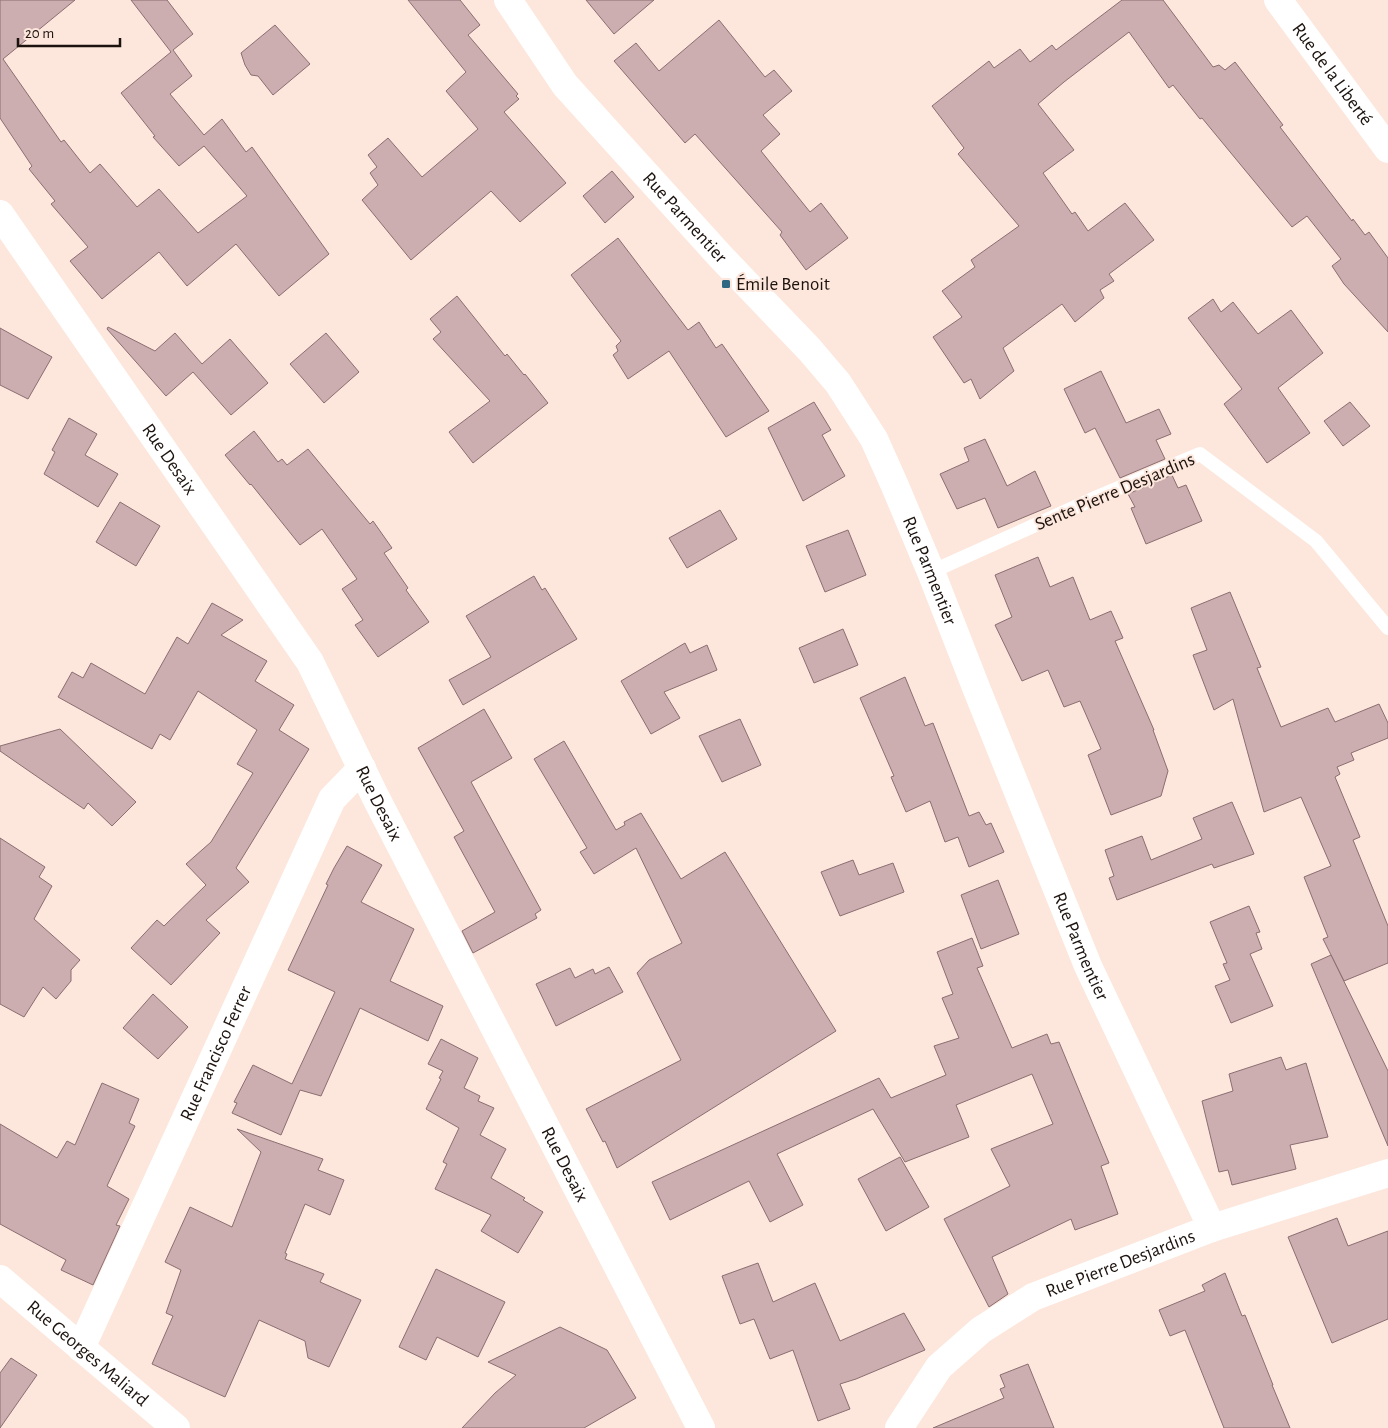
<svg xmlns="http://www.w3.org/2000/svg" width="1388" height="1428" font-family="'Alegreya Sans',sans-serif">
  <style>
    .building { fill: #ccadb0; stroke: #8a6e71 }
    .lines { fill: none; stroke-linecap: round; stroke-linejoin: round }
    .service { stroke: #fff; stroke-width: 14 }
    .minor { stroke: #fff; stroke-width: 28 }
    .poi-dot { fill: #306782; stroke: #fde7dc; stroke-width: 2 }
    .labels { text-anchor: middle; dominant-baseline: central; stroke-width: 4; stroke-linejoin: round; paint-order: stroke }
    .street-label { font-size: 19px; fill: #1c120e; stroke: #fde7dc }
    .poi-label { font-size: 19px; fill: #1c120e; stroke: #fde7dc; text-anchor: start }
  </style>
  <rect width="100%" height="100%" fill="#fde7dc"/>
  <g class="building">
    <path d="M0 0H75L3 59 61 142 64 140 90 173 100 164 137 207 159 189 198 233 247 196 204 146 179 166 153 137 155 136 121 93 171 52 131 0H167L193 34 173 50 192 76 170 94 204 135 222 119 246 152 252 147 329 254 279 296 236 244 187 286 159 252 102 299 70 261 88 247 51 204 55 201 29 169 32 166 0 118Z"/>
    <path d="M408 0H460L480 25 468 35 518 94 516 96 519 99 504 112 566 183 520 222 491 191 411 260 362 200 378 185 370 173 377 167 368 155 388 138 422 177 478 129 446 91 466 72Z"/>
    <path d="M586 0H654L614 34Z"/>
    <path d="M1122 0H1163L1213 67 1219 65 1225 70 1235 62 1283 125 1280 127 1352 221 1353 219 1365 235 1369 232 1388 258V332L1344 284 1332 266 1341 259 1307 216 1292 227 1202 118 1200 119 1173 85 1169 88 1129 32 1064 82 1038 104 1074 150 1043 173 1072 214 1075 212 1088 231 1125 203 1154 240 1109 274 1114 281 1100 290 1104 298 1075 322 1062 304 1003 348 1014 371 980 399 971 379 964 383 933 337 962 317 942 291 975 267 971 260 1019 226 958 154 964 148 932 106 989 61 994 68 1020 49 1030 62 1052 45 1056 50Z"/>
    <path d="M719 20 765 77 774 70 792 91 763 115 780 134 761 151 810 212 821 203 848 238 806 270 780 235 782 232 695 134 685 143 614 61 636 43 659 71Z"/>
    <path d="M275 25 310 64 273 95 258 76 251 75 245 65 241 53Z"/>
    <path d="M612 171 634 197 605 223 583 196Z"/>
    <path d="M618 238 688 330 699 322 716 348 722 344 769 411 726 437 669 351 628 379 613 355 618 351 616 346 621 341 571 275Z"/>
    <path d="M457 296 505 356 507 354 524 375 525 374 548 403 473 463 449 432 490 401 433 339 441 332 430 319Z"/>
    <path d="M1213 299 1221 312 1233 302 1258 334 1291 310 1323 353 1278 388 1310 433 1267 463 1224 404 1242 389 1188 318Z"/>
    <path d="M108 327 155 351 175 333 202 364 230 339 268 383 231 415 193 372 166 396 107 329Z"/>
    <path d="M0 328 52 357 28 399 0 385Z"/>
    <path d="M326 333 359 372 324 403 290 364Z"/>
    <path d="M1101 371 1126 423 1159 409 1171 434 1156 440 1165 459 1120 478 1095 428 1085 433 1064 389Z"/>
    <path d="M814 402 831 430 822 435 845 476 803 501 768 428Z"/>
    <path d="M1350 402 1370 426 1343 446 1324 421Z"/>
    <path d="M69 418 97 434 85 455 118 474 98 507 44 474 55 452 52 450Z"/>
    <path d="M254 431 278 462 282 459 287 465 308 449 370 524 373 521 392 548 384 553 408 588 406 590 429 622 378 657 355 625 363 620 342 589 357 579 322 529 300 545 251 484 250 485 225 455Z"/>
    <path d="M985 439 1007 486 1035 471 1051 506 998 528 985 498 957 509 940 474 969 461 964 448Z"/>
    <path d="M1172 475 1178 488 1186 485 1202 521 1146 544 1131 508 1135 507 1128 494Z"/>
    <path d="M120 502 160 526 136 566 96 542Z"/>
    <path d="M720 510 737 539 687 568 669 538Z"/>
    <path d="M848 530 866 575 825 592 806 546Z"/>
    <path d="M1038 557 1050 587 1073 577 1090 620 1111 611 1123 638 1115 641 1154 730H1153L1168 771 1161 796 1111 815 1088 755 1101 749 1080 701 1064 707 1048 670 1022 681 995 625 1012 617 995 575Z"/>
    <path d="M534 576 542 590 545 588 577 639 463 705 449 680 491 657 466 616Z"/>
    <path d="M1230 592 1261 667 1257 668 1281 727 1328 708 1335 722 1379 704 1388 723V738L1351 753 1354 760 1337 767 1340 774 1335 777 1360 837 1353 840 1388 926V963L1344 981 1323 939 1328 937 1304 877 1331 866 1301 797 1264 812 1233 699 1214 710 1193 655 1207 650 1191 608Z"/>
    <path d="M212 603 243 620 221 635 267 661 255 681 294 705 279 730 309 749 236 868 249 882 206 920 220 933 171 985 131 948 157 920 164 926 206 885 186 864 211 842 253 773 237 764 257 730 198 691 170 740 160 734 152 749 58 697 72 672 83 678 91 663 145 694 177 637 188 644Z"/>
    <path d="M843 629 858 665 814 683 799 648Z"/>
    <path d="M685 643 690 653 707 645 717 670 664 692 680 718 651 734 621 681Z"/>
    <path d="M905 677 925 726 933 723 969 816 979 812 986 825 991 823 1004 852 969 867 958 837 945 842 930 801 906 812 891 777 894 776 860 698Z"/>
    <path d="M484 709 512 758 471 782 541 910 535 914 537 918 473 953 462 931 495 912 454 837 464 831 418 748Z"/>
    <path d="M740 719 761 765 722 782 699 736Z"/>
    <path d="M60 729 136 802 112 826 88 803 84 809 0 751V746Z"/>
    <path d="M564 741 616 830 625 825 624 822 641 813 681 879 725 852 836 1031 617 1168 605 1141 603 1142 586 1109 681 1060 637 973 649 960 682 943 636 848 594 874 580 852 587 848 534 759Z"/>
    <path d="M1232 802 1254 854 1214 868 1212 864 1117 900 1109 878 1114 876 1105 850 1142 836 1151 860 1202 839 1193 818Z"/>
    <path d="M0 838 45 867 39 877 52 886 34 919 80 960 71 970V981L56 999 43 987 24 1017 0 1004Z"/>
    <path d="M347 846 382 865 361 902 414 929 390 981 443 1006 428 1041 360 1008 321 1096 300 1090 281 1135 232 1113 237 1103 234 1102 253 1065 292 1084 335 992 288 970 328 885 326 884 334 868Z"/>
    <path d="M853 860 859 875 893 863 904 892 840 916 821 872Z"/>
    <path d="M998 880 1019 934 981 949 961 895Z"/>
    <path d="M1249 906 1260 932 1256 933 1262 949 1250 954 1273 1006 1231 1023 1215 986 1230 980 1223 964 1227 963 1210 922Z"/>
    <path d="M972 938 983 966 977 968 1012 1048 1047 1034 1051 1044 1059 1042 1109 1163 1101 1166 1118 1214 1075 1230 1071 1219 992 1257 1008 1294 989 1307 944 1219 1010 1186 991 1149 1053 1124 1032 1074 956 1105 969 1137 905 1162 873 1109 777 1154 803 1205 770 1222 749 1181 670 1220 652 1182 879 1078 891 1098 946 1075 934 1046 959 1038 942 998 953 994 937 952Z"/>
    <path d="M1331 955 1388 1071V1146L1311 964Z"/>
    <path d="M609 967 623 992 556 1026 536 984 570 968 575 978 593 969 595 974Z"/>
    <path d="M153 994 188 1027 158 1059 123 1028Z"/>
    <path d="M441 1039 478 1058 464 1088 480 1096 478 1101 494 1108 480 1135 506 1149 491 1178 525 1198 523 1200 543 1212 518 1253 481 1231 491 1215 435 1189 447 1164 443 1162 459 1128 426 1109 441 1079 439 1078 443 1071 428 1064Z"/>
    <path d="M1281 1057 1286 1070 1306 1063 1328 1137 1290 1145 1296 1169 1232 1185 1228 1170 1219 1172 1202 1101 1233 1091 1229 1074Z"/>
    <path d="M102 1083 139 1099 129 1123 135 1126 107 1186 129 1199 116 1225 120 1226 93 1285 61 1270 66 1260 0 1224V1124L57 1158 67 1141 75 1145Z"/>
    <path d="M237 1129 323 1159 318 1170 344 1180 330 1215 305 1204 285 1253 287 1254 285 1259 324 1274 320 1282 361 1300 329 1367 308 1358 305 1341 259 1320 225 1397 152 1364 173 1316 166 1313 181 1270 165 1262 190 1207 232 1227 261 1152Z"/>
    <path d="M900 1157 929 1207 886 1231 858 1179Z"/>
    <path d="M1337 1218 1348 1246 1388 1231V1319L1332 1343 1288 1237Z"/>
    <path d="M758 1263 773 1302 815 1283 840 1341 904 1313 925 1350 856 1379 840 1384 850 1409 818 1421 793 1350 770 1359 754 1319 740 1324 722 1276Z"/>
    <path d="M436 1269 505 1302 478 1357 437 1337 426 1360 399 1347Z"/>
    <path d="M1225 1273 1242 1316 1245 1315 1273 1385H1272L1290 1428H1224L1185 1330 1170 1336 1159 1310 1205 1291 1202 1285Z"/>
    <path d="M560 1327 607 1350 636 1398 584 1428H462L495 1393 516 1375 488 1362Z"/>
    <path d="M11 1358 37 1375 0 1428V1373Z"/>
    <path d="M1028 1364 1054 1428H933L1004 1398 1000 1389 1005 1387 1000 1375Z"/>
  </g>
  <g class="lines">
    <path class="service" d="M931 572 1102 495 1200 454 1316 541 1388 628"/>
    <g class="minor">
      <path id="s1" d="M508 0 565 85 720 256 809 349 838 383 874 439 895 486 931 572 977 690 1088 966 1212 1228"/>
      <path id="s2" d="M1278 0 1388 149"/>
      <path id="s3" d="M0 214 310 662 375 796 701 1428"/>
      <path id="s4" d="M0 1279 176 1428"/>
      <path id="s5" d="M81 1348 332 799 362 768"/>
      <path id="s6" d="M899 1428 939 1367 981 1330 1033 1297 1212 1228 1388 1173"/>
    </g>
  </g>
  <rect class="poi-dot" x="721" y="279" width="10" height="10" rx="2.5"/>
  <g class="labels">
    <g class="street-label">
      <text stroke="none"><textPath href="#s2" startOffset="92">Rue de la Liberté</textPath></text>
      <text stroke="none"><textPath href="#s1" startOffset="281">Rue Parmentier</textPath></text>
      <text stroke="none"><textPath href="#s3" startOffset="298">Rue Desaix</textPath></text>
      <text transform="translate(1115 492) rotate(-23)">Sente Pierre Desjardins</text>
      <text stroke="none"><textPath href="#s1" startOffset="716">Rue Parmentier</textPath></text>
      <text stroke="none"><textPath href="#s3" startOffset="702">Rue Desaix</textPath></text>
      <text stroke="none"><textPath href="#s1" startOffset="1121">Rue Parmentier</textPath></text>
      <text stroke="none"><textPath href="#s5" startOffset="324">Rue Francisco Ferrer</textPath></text>
      <text stroke="none"><textPath href="#s3" startOffset="1108">Rue Desaix</textPath></text>
      <text stroke="none"><textPath href="#s6" startOffset="284">Rue Pierre Desjardins</textPath></text>
      <text stroke="none"><textPath href="#s4" startOffset="115">Rue Georges Maliard</textPath></text>
    </g>
    <g class="poi-label">
      <text x="736" y="284">Émile Benoit</text>
    </g>
  </g>
  <path d="M18 38v8h102v-8" fill="none" stroke="#1c120e" stroke-width="2.5"/>
  <text x="25" y="38" font-size="15" fill="#1c120e" stroke="#fde7dc" stroke-width="4" paint-order="stroke">20 m</text>
</svg>
